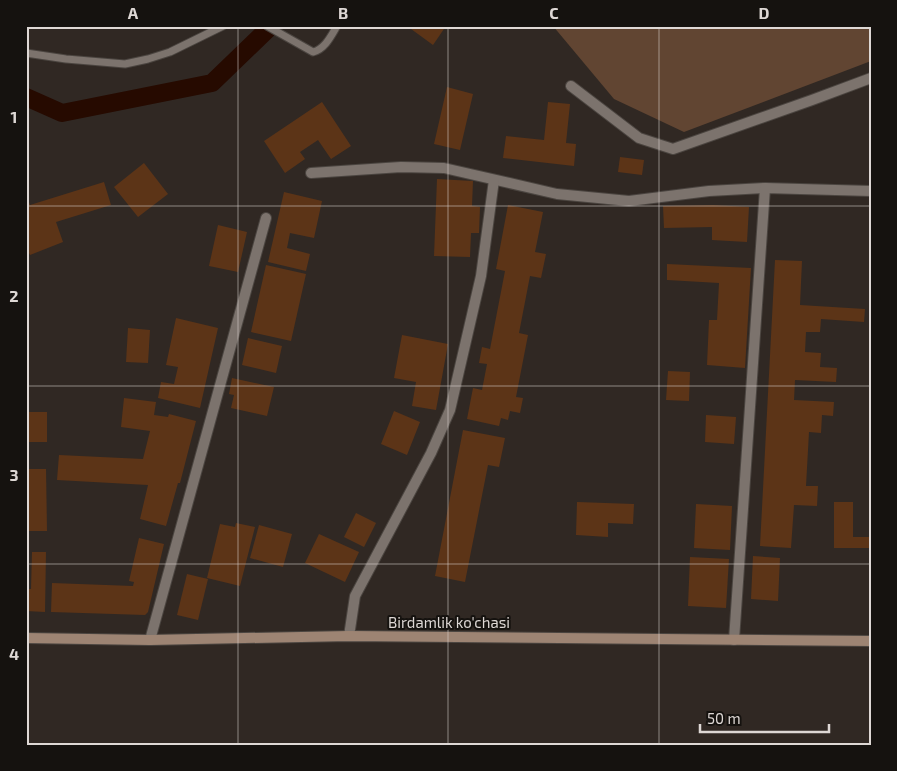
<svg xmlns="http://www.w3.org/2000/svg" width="897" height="771" font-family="'Exo 2',sans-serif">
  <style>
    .green { fill: #614532 }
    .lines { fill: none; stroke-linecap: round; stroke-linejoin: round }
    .canal { stroke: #260a00; stroke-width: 18 }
    .building { fill: #5c3417 }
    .lane-casing { stroke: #4b4540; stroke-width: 9 }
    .street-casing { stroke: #4b4540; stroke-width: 12 }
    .secondary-casing { stroke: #4b4540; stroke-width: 12 }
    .lane { stroke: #7c736d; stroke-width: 7 }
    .street { stroke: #7c736d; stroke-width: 10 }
    .secondary { stroke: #9d8473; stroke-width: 10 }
    .grid { fill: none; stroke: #ded8d5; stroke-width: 1; stroke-opacity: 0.55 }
    .labels { text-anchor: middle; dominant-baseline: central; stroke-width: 4; stroke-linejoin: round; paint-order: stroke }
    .street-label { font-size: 15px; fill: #ded8d5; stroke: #15120f }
    .neatline { fill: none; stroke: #ded8d5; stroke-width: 2 }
    .grid-label { font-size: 16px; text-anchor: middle; font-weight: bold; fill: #ded8d5 }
  </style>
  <rect width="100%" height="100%" fill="#302823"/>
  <path class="green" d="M553 26H871V61L684 132 614 99Z"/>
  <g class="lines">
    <path class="canal" d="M26 97 62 113 212 83 271 26"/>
  </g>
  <g class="building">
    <path d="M407 26H446L433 45Z"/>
    <path d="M447 87 473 94 460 150 434 144Z"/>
    <path d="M322 102 351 146 331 159 318 140 300 152 305 159 285 173 264 141Z"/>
    <path d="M548 102 570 104 566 143 576 144 574 166 503 158 506 136 544 140Z"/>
    <path d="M620 157 644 160 642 175 618 172Z"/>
    <path d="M144 163 168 194 138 217 114 187Z"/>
    <path d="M437 179 473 181 472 206 480 207 479 233H471L470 257 434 256Z"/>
    <path d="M104 182 111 205 56 222 63 242 30 255 26 247V194L30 205Z"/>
    <path d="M284 192 322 201 314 238 290 233 287 248 310 254 306 271 268 262Z"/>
    <path d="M508 205 543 212 535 252 546 254 541 278 530 276 519 333 528 335 516 397 523 398 520 413 510 411 508 420 501 418 499 426 467 419 473 388 482 390 487 364 479 363 482 347 490 349 494 328 505 271 496 269Z"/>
    <path d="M713 205 749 207 747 242 712 240V227L664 228 663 206Z"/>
    <path d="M218 225 247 232 238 272 209 266Z"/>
    <path d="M775 260 802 261 800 305 865 309 864 322 821 319 820 332H806L805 352 821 353 820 367 837 368 836 382 795 380 794 400 834 402 833 416 822 415 821 433 809 432 806 486H818L817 506 794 505 791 548 760 546Z"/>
    <path d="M667 264 751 268 745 368 707 365 709 320H717L719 283 667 280Z"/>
    <path d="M266 265 306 274 291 341 251 332Z"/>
    <path d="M176 318 218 328 200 408 158 398 161 382 174 384 178 367 166 365Z"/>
    <path d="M128 328 150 330 148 363 126 362Z"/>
    <path d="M402 335 448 344 436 410 412 406 416 382 394 378Z"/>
    <path d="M248 338 282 346 276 373 242 365Z"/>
    <path d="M668 371 690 372 689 401 666 400Z"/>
    <path d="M232 378 274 387 267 416 231 408 234 395 229 394Z"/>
    <path d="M124 398 156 402 154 415 168 417 169 414 196 421 180 483H178L166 526 140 519 148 485 57 480 59 455 143 459 150 431 121 427Z"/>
    <path d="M394 411 420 422 407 455 381 444Z"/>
    <rect x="26" y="412" width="21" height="30"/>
    <path d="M706 415 736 417 734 444 705 442Z"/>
    <path d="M463 430 505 438 499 467 488 465 465 582 435 576Z"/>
    <path d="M26 469H46L47 531H26Z"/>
    <path d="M577 502 634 504 633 524 608 523V537L576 535Z"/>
    <path d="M834 502H853V537H871V548H834Z"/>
    <path d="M696 504 732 506 730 550 694 548Z"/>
    <path d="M356 513 376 523 364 547 344 537Z"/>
    <path d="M236 523 255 527 240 586 207 578 220 524 235 527Z"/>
    <path d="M259 525 292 534 283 567 250 558Z"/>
    <path d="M319 534 359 552 345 582 305 563Z"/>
    <path d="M139 538 164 544 148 612 145 615 51 612 52 583 133 586 134 582 129 581Z"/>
    <path d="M32 552H46L45 612 26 611V589H31Z"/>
    <path d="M753 556 780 558 778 601 751 599Z"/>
    <path d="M690 557 729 559 726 608 688 606Z"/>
    <path d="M187 574 208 579 198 620 177 615Z"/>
  </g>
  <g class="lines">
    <defs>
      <g id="lane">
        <path d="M267 26 313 52C325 49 331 36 337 26"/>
        <path d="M26 53 66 59 125 64 148 59 170 52 223 26"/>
      </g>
      <g id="street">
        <path d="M571 86 639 138 673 149 812 100 871 78"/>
        <path d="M311 173 401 167 444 168 557 194 629 201 709 191 765 188"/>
        <path d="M349 636 355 596 431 453 450 410 481 276 494 180"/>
        <path d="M150 640 266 218"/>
        <path d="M734 640 765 188 871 191"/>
      </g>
      <path id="secondary" d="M26 638 150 640 349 636 871 641"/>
    </defs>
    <use href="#lane" class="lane-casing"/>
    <use href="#street" class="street-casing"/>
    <use href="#secondary" class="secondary-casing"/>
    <use href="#lane" class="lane"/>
    <use href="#street" class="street"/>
    <use href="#secondary" class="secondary"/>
  </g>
  <path class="grid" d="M238 26V745M448 26V745M659 26V745M26 206H871M26 386H871M26 564H871"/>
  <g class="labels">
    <g class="street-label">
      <text x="449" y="622">Birdamlik ko'chasi</text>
    </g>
  </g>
  <rect width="897" height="771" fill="none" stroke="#15120f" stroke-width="55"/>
  <path d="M700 724v8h129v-8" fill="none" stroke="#ded8d5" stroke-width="2.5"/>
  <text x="707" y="724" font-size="15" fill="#ded8d5" stroke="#15120f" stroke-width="4" paint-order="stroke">50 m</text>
  <rect x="28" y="28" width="842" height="716" class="neatline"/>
  <g class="grid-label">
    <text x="133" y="19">A</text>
    <text x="343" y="19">B</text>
    <text x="554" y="19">C</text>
    <text x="764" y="19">D</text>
    <text x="14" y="123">1</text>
    <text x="14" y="302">2</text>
    <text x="14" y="481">3</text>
    <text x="14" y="660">4</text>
  </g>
</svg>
